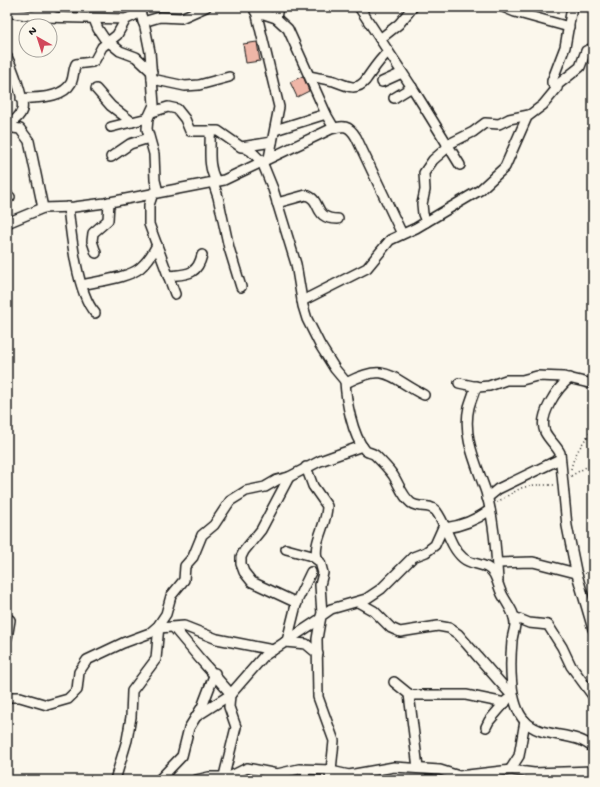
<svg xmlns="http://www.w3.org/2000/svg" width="600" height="787" font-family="'Gochi Hand',sans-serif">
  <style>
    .building { fill: #efb6a7; stroke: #1c1c1c }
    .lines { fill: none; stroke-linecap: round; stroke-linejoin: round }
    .minor-casing { stroke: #1c1c1c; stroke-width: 12 }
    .path { stroke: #1c1c1c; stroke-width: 1.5; stroke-dasharray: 1 3; stroke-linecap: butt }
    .minor { stroke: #fbf7ec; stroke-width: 9 }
  </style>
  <rect width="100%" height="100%" fill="#fbf7ec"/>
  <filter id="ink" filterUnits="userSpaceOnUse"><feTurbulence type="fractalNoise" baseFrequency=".025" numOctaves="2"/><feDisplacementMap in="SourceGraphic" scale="8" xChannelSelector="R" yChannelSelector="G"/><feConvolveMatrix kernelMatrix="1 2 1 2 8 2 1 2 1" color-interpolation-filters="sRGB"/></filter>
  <g filter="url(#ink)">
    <g class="building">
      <path d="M257 42 260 61 246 63 243 44Z"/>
      <path d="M303 76 309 91 297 97 290 82Z"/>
    </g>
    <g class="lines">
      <defs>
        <g id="minor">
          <path d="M255 7 279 107 269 158"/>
          <path d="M359 7 415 92 460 165"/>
          <path d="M503 7 515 12 569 27"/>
          <path d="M139 9 145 27 150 52 154 105 148 118 147 129 154 154 155 180 158 192"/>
          <path d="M255 11 276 18 288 29 327 116 334 128"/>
          <path d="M7 12 41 17 126 19C133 16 138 15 139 7"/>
          <path d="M35 15 57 7"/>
          <path d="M276 18 278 7"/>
          <path d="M94 19 98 29 104 38 120 51 136 57 152 72"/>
          <path d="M143 22 160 17 181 18 206 7"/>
          <path d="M380 39 399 24 413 7"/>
          <path d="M7 57C12 67 25 100 22 110 20 117 13 122 7 126"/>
          <path d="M310 76C318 78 326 79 334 81 345 85 356 92 365 81 373 70 378 61 388 52"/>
          <path d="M152 79 185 86 199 85 229 77"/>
          <path d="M382 82 402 73"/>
          <path d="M556 86 580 67 586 51 593 48"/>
          <path d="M96 89 111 106 132 122"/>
          <path d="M394 98 412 87"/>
          <path d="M21 99C36 97 62 99 71 83 74 77 73 70 76 64L92 62 95 60 102 47 117 35 126 19"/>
          <path d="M152 112 168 107 177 109 185 119 190 131H218L241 147 272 142"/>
          <path d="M7 127 20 129 29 141 43 208"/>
          <path d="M111 127 148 118"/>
          <path d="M275 130 326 114"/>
          <path d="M210 131C211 149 207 165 216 181"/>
          <path d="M447 145 473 132 485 123 499 124 509 119 529 115"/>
          <path d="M244 147 251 151 262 162 273 189 296 264 303 306 307 319 320 345 335 369 345 381 348 382C387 362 390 378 424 395"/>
          <path d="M111 157 130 144 149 138"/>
          <path d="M213 182 218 197 229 248 241 287"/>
          <path d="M153 193 149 205V224L175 294"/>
          <path d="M7 195 10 197"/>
          <path d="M277 203 306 195C323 200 312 219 338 219"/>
          <path d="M68 207C71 235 77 293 95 313"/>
          <path d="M426 222 423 214 422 204 425 190 424 173 433 160 448 147"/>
          <path d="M7 223 43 208 74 207 105 203 224 180 331 129C343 125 349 125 356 137L402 234"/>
          <path d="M96 253 92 241 93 233 108 220 109 202"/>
          <path d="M168 276C186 274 197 276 202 255"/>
          <path d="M82 285C98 281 128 278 140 268 147 262 153 253 157 245"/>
          <path d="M302 301 367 268 390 240 416 228 480 190 505 167 527 117 543 105 557 88 552 83V81L565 47 572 7"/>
          <path d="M570 378C557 388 538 416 545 432 549 440 556 445 560 453L567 526 576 571 593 629"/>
          <path d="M345 381C346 400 352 435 365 450 367 453 371 452 375 455 381 461 388 468 393 475 399 484 402 496 411 503 419 509 429 503 436 511 447 525 449 546 463 558 472 566 487 562 494 574 498 581 499 589 503 596 508 605 515 613 515 624 515 629 512 636 512 641 510 663 509 703 524 720 541 740 574 730 593 748"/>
          <path d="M459 383 478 387 489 386 506 380H522L537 376 564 377 593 384"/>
          <path d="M476 386C474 393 471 400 469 407 462 437 477 465 486 492 494 520 496 551 498 580"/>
          <path d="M306 467 313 486 327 506C327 525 313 541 317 559"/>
          <path d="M289 477 261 530 244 551 241 557V564L244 572 252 582 297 603"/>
          <path d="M487 498 498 489 560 459"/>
          <path d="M445 528C463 526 476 520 490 510"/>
          <path d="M286 549 312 556 320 562 323 573 320 585 322 614"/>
          <path d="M497 563 533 562 576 573"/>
          <path d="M358 602 374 611 391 628 400 632 438 626 449 628 458 634 513 697"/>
          <path d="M514 617 529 623 548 625 562 647 571 666 593 696"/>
          <path d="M159 628 184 626 217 639 273 650"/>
          <path d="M174 628 200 659 231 694"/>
          <path d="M7 638 10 620"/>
          <path d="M287 641 297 601 311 572"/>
          <path d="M285 642 306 644 318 654"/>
          <path d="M394 682 410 695H466L505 703"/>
          <path d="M409 694 418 768"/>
          <path d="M7 697H20L47 705 68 699 77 690 79 672 87 660 123 643 150 633 158 626 166 614 171 596 184 580 185 566 193 557 202 535 214 525 230 501 246 491 265 487 277 480 289 477 320 461 362 446"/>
          <path d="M197 716 230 695"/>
          <path d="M486 727 489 721 507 700"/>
          <path d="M510 770 519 756 525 721"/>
          <path d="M331 771 349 775 394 767 440 770 459 776 511 770 534 773 593 771"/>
          <path d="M115 780 127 740 131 717 132 691 156 659 159 625"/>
          <path d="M159 780 182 756 189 728 202 707 215 673"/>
          <path d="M196 780 209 777H224"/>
          <path d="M223 780 236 727 229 707 230 695 264 656 320 619"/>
          <path d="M223 780 247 768 277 774 299 769 332 770"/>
          <path d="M330 780 334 741 318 697 317 639 321 616 331 609 366 599 381 589 413 557 426 552 435 545 444 525"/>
        </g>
      </defs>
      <use href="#minor" class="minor-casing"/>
      <g class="path">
        <path d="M593 400 589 406 593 422"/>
        <path d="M571 469C574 453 584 442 593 428"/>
        <path d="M571 476 593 463"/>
        <path d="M497 502 521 488 534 485H555"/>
        <path d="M585 573 593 575"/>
      </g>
      <use href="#minor" class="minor"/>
    </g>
  </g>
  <rect width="600" height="787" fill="none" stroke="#fbf7ec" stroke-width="24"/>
  <rect x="12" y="12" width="576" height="763" fill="none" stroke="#1c1c1c" stroke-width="1.5" filter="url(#ink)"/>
  <g transform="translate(38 38) rotate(321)"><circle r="19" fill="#fbf7ec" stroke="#a29f99"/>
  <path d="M0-3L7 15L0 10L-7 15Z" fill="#d1495b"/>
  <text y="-6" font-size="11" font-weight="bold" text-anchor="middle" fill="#1c1c1c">N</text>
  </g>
</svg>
